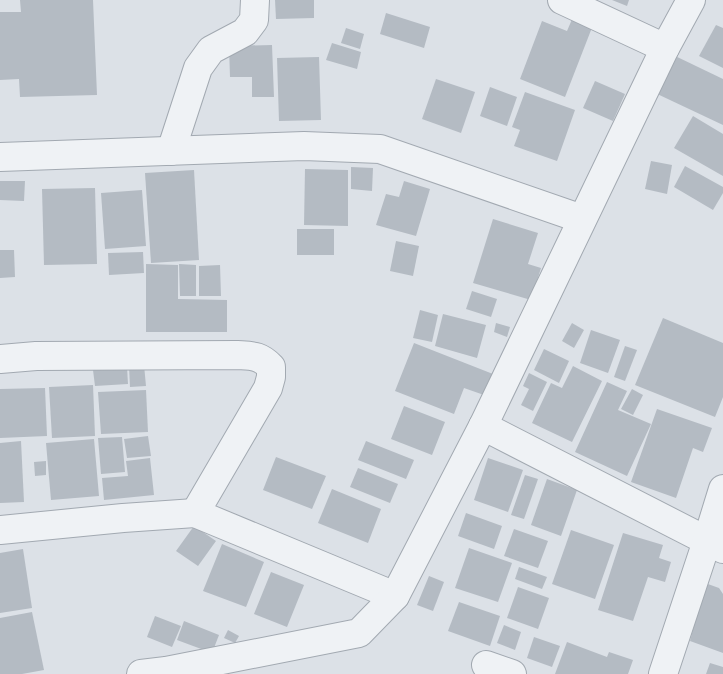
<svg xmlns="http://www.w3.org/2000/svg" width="723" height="674" font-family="'Golos Text',sans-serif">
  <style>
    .building { fill: #b4bbc3 }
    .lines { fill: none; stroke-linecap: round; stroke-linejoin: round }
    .minor-casing { stroke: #a2a9b1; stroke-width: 30 }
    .minor { stroke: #eff2f5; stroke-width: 28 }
  </style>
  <rect width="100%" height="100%" fill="#dce1e7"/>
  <g class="building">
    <path d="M20 0H93L97 95 20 97 19 79 0 80V12H21Z"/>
    <path d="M275 0H314V18L276 19Z"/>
    <path d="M612 0H629L627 6Z"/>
    <path d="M386 13 430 27 424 48 380 34Z"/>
    <path d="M573 17 593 25 565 97 520 79 542 21 567 31Z"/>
    <path d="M716 25 723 28V68L699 56Z"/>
    <path d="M346 28 364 34 360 49 341 43Z"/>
    <path d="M332 43 361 52 357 69 326 60Z"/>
    <path d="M272 45 274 97H252V77H230L229 46Z"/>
    <path d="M671 54 723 79V125L653 92Z"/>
    <path d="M319 57 321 120 279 121 277 58Z"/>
    <path d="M436 79 475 92 461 133 422 119Z"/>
    <path d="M595 81 625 94 613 121 583 108Z"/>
    <path d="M490 87 517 97 507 126 480 116Z"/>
    <path d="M525 92 575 110 557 161 514 146 520 130 512 127Z"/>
    <path d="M693 116 723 134V176L674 148Z"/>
    <path d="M651 161 672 165 667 194 645 189Z"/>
    <path d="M685 166 723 187V193L713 210 674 187Z"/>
    <path d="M351 167 373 168 372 191 351 189Z"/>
    <path d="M305 169 348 170V226L304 225Z"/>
    <path d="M194 170 199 260 151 263 145 173Z"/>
    <path d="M0 181H25L24 201 0 200Z"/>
    <path d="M404 181 430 189 416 236 376 225 386 194 399 197Z"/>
    <path d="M95 188 97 264 44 265 42 189Z"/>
    <path d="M142 190 146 246 105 249 101 193Z"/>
    <path d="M493 219 538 233 528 264 541 268 531 300 473 283Z"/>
    <rect x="297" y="229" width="37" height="26"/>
    <path d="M396 241 419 246 413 276 390 271Z"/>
    <path d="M0 250H14L15 277 0 278Z"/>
    <path d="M143 252 144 273 109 275 108 253Z"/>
    <path d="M146 264 178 265V299L227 300V332H146Z"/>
    <path d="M179 264 196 265V296H180Z"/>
    <path d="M220 265 221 296H199V266Z"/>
    <path d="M472 291 497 299 491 317 466 309Z"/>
    <path d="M420 310 438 315 432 342 413 338Z"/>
    <path d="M443 314 486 325 477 358 435 346Z"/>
    <path d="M663 318 723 343V397L715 417 635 385Z"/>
    <path d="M496 323 510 327 507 337 494 332Z"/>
    <path d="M572 323 584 330 574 348 562 341Z"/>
    <path d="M591 330 620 340 608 373 580 363Z"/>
    <path d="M414 343 493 374 484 395 464 388 454 414 395 391Z"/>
    <path d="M625 346 637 350 625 381 614 377Z"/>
    <path d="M544 349 569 361 559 383 534 370Z"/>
    <path d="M144 365 146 386 130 387 129 366Z"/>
    <path d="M573 366 602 381 572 442 532 423 551 383 562 388Z"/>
    <path d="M127 367 128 384 95 386 93 370Z"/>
    <path d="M529 373 547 382 533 411 521 405 529 389 523 386Z"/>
    <path d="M607 382 627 391 618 410 651 424 627 476 575 452Z"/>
    <path d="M93 385 95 436 52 438 49 387Z"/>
    <path d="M45 388 47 436 0 438V389Z"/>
    <path d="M632 389 643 395 633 415 621 409Z"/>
    <path d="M146 390 148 432 101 434 98 392Z"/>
    <path d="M404 406 445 422 432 455 391 439Z"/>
    <path d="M657 409 712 428 703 452 693 448 676 498 631 482Z"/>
    <path d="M148 436 151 456 127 458 124 439Z"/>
    <path d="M122 437 125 472 101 474 98 438Z"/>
    <path d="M94 439 99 496 51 500 46 443Z"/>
    <path d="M21 441 24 502 0 503V443Z"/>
    <path d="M366 441 414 460 406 479 358 460Z"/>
    <path d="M276 457 326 476 312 509 263 490Z"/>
    <path d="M150 458 154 495 104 500 102 478 128 476 126 461Z"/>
    <path d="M488 458 523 470 508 512 474 500Z"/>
    <path d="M46 461V475L35 476 34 462Z"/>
    <path d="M358 468 398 484 390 503 350 487Z"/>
    <path d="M525 475 538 479 524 519 511 515Z"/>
    <path d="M547 479 577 490 561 536 531 525Z"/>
    <path d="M332 489 381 509 368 543 318 523Z"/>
    <path d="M466 513 502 526 494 549 458 536Z"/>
    <path d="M194 526 216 541 198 566 176 551Z"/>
    <path d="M514 529 548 541 538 568 504 556Z"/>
    <path d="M571 530 614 545 595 599 552 584Z"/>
    <path d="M623 533 663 545 659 558 671 562 665 582 648 577 633 621 598 610Z"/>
    <path d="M222 544 264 562 246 607 203 591Z"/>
    <path d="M469 548 512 563 498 602 455 588Z"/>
    <path d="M23 549 32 608 0 613V553Z"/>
    <path d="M519 567 547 577 542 589 515 579Z"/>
    <path d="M271 572 304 585 287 627 254 614Z"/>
    <path d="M429 576 444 582 433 611 417 605Z"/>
    <path d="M705 583 719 588 723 594V653L690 641Z"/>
    <path d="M518 587 549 598 538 629 507 618Z"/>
    <path d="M459 602 500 616 490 646 448 631Z"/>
    <path d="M32 612 44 670 22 674H0V618Z"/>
    <path d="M155 616 181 626 172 647 147 637Z"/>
    <path d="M184 621 219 635 212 653 177 640Z"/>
    <path d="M504 625 521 632 515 650 497 643Z"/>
    <path d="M228 630 239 636 235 643 224 638Z"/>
    <path d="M534 637 560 646 552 667 527 658Z"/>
    <path d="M567 642 607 657 609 652 633 660 628 674H555Z"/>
    <path d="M710 663 723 667V674H706Z"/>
  </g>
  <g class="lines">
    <defs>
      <g id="minor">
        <path d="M562 0 665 48"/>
        <path d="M171 151 198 68 211 50 245 32 254 20 255 0"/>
        <path d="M0 157 304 146 380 149 582 219"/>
        <path d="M0 359 36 356 237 355C252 356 260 355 271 367V377L268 388 195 513 395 596"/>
        <path d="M483 426 723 549"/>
        <path d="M0 530 123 518 195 513"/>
        <path d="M486 665 512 674"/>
        <path d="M141 674 166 671 359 633 395 596 483 426 665 48 691 0"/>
        <path d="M663 674 707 541 723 489"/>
      </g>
    </defs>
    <use href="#minor" class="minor-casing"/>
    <use href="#minor" class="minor"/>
  </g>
</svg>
